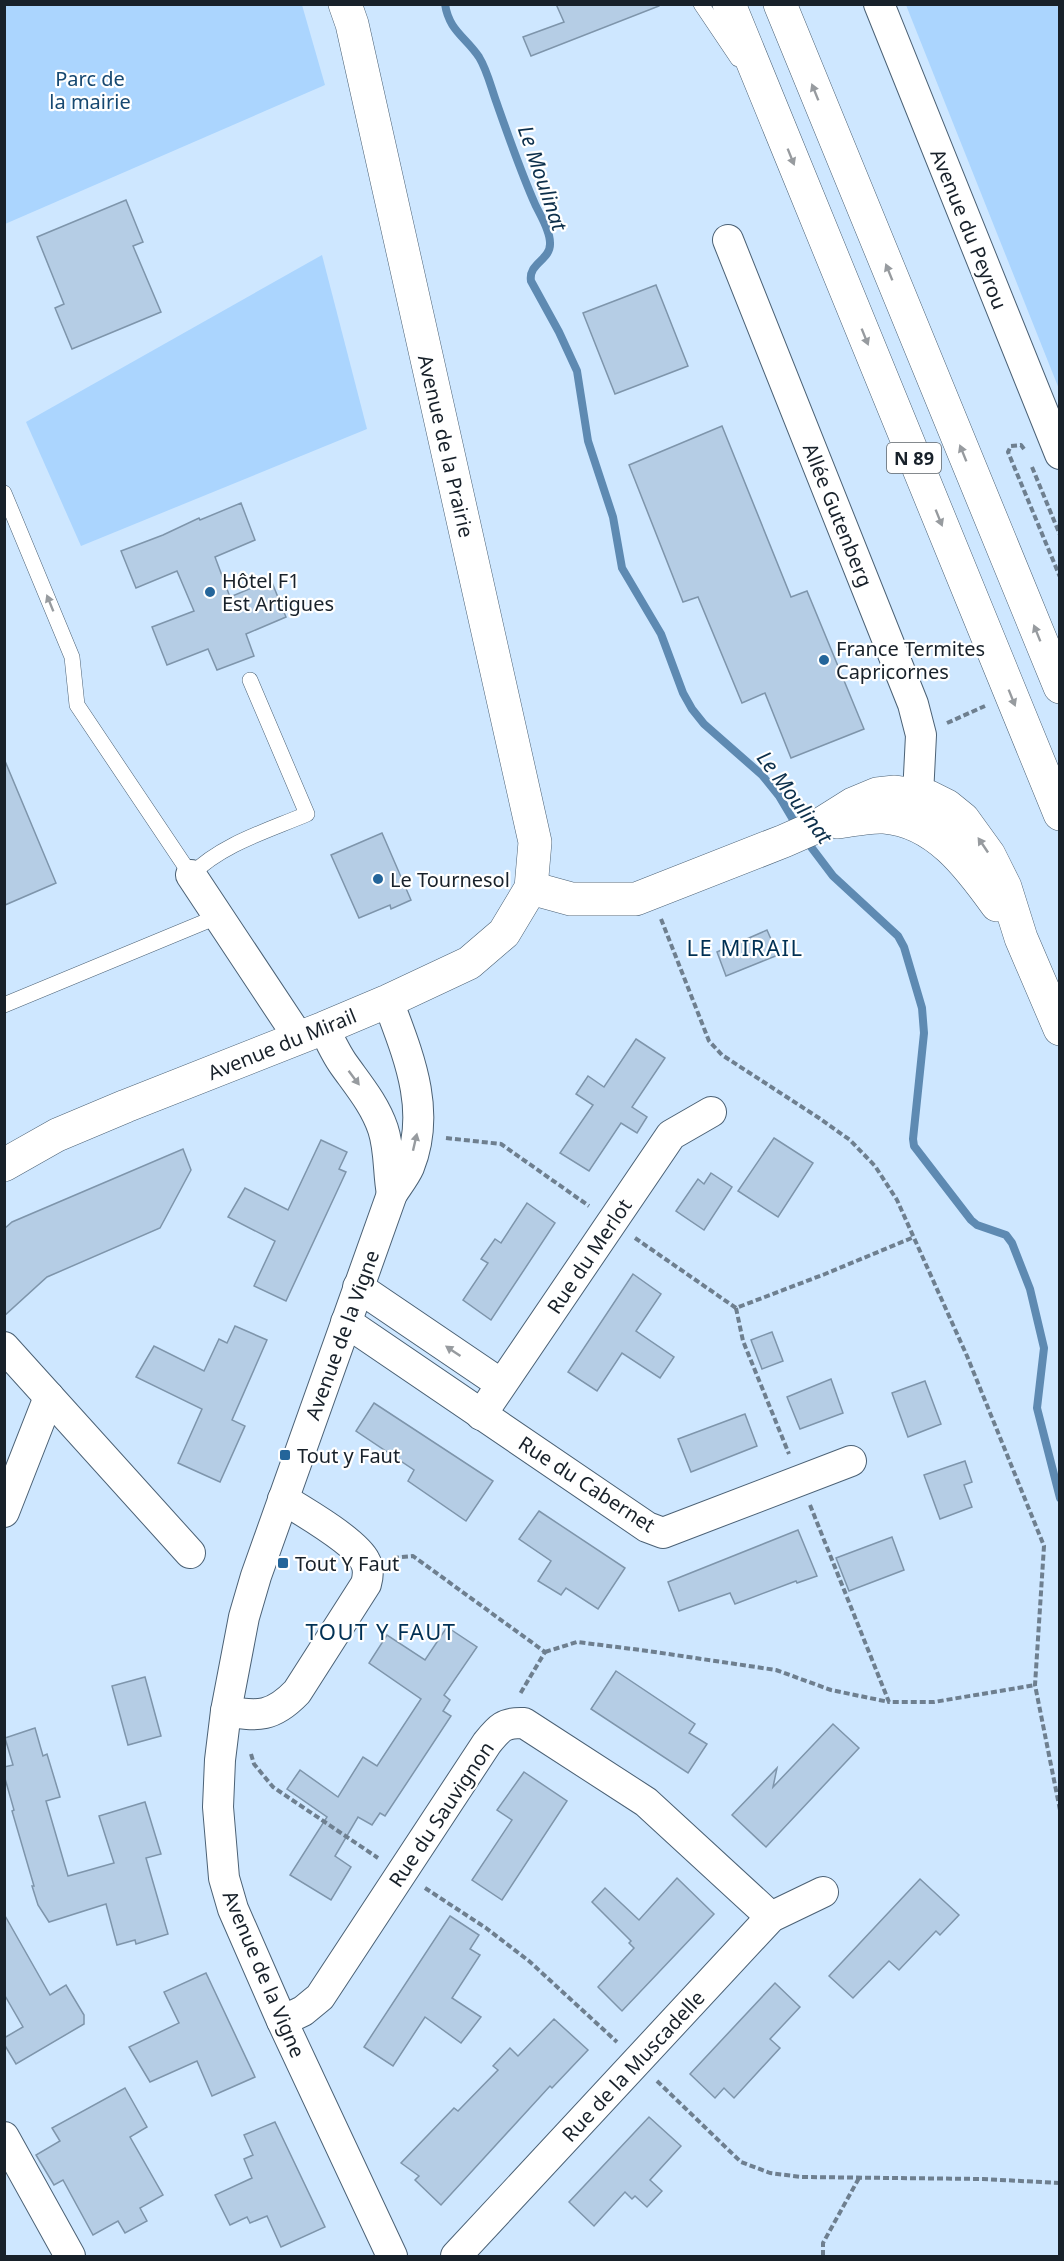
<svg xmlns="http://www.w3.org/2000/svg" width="1064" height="2261" font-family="'Noto Sans',sans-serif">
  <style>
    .green { fill: #abd5fe }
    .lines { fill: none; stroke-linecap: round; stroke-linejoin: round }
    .stream { stroke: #5e8ab2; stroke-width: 8 }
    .building { fill: #b5cde5; stroke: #7e95ab; stroke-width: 1.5 }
    .service-casing { stroke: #4b6175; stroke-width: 16 }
    .minor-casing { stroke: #4b6175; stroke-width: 32 }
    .tertiary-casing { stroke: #4b6175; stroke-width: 34 }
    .trunk-casing { stroke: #4b6175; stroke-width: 34 }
    .path { stroke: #6e7f8f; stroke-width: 4; stroke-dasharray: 6 3; stroke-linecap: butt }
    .service { stroke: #fff; stroke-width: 15 }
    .minor { stroke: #fff; stroke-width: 30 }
    .tertiary { stroke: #fff; stroke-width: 33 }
    .trunk { stroke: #fff; stroke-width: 33 }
    .oneway { fill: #979b9f }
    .poi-dot { fill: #24659a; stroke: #fff; stroke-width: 2 }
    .labels { text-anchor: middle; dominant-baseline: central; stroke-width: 4.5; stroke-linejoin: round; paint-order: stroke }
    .shield { fill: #fff; stroke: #5d646a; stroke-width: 1.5 }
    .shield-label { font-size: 18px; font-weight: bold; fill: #18212a }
    .park-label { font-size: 20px; fill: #164871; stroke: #fff }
    .street-label { font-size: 20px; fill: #18212a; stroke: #fff }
    .poi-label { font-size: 20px; fill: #18212a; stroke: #fff; text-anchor: start }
    .water-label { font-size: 21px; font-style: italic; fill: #0c2f4b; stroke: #fff }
    .quarter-label { font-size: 22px; letter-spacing: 1.5px; fill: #003054; stroke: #fff }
  </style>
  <rect width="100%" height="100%" fill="#cee7ff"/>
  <g class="green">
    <path d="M4 5H302L325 85 5 224Z"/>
    <path d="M906 5H1059V389Z"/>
    <path d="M322 255 367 429 81 546 26 422Z"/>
  </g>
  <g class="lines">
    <g class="stream">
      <path d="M445 4C449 31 466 37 479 57 487 70 491 87 496 101 508 135 520 170 535 204 540 215 550 230 550 243 551 260 528 263 531 281L559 332 577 371 588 441 613 517 622 568 661 634 683 693 692 709 704 724 762 775 779 796 798 828"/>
      <path d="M805 839 833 876 898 936 904 947 922 1008 924 1033 913 1139 914 1146 971 1220 977 1225 1006 1235 1012 1243 1030 1289 1044 1348 1037 1408 1060 1498"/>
    </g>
  </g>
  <g class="building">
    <path d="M556 4H659V6L531 56 523 37 564 22Z"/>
    <path d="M126 200 143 242 133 246 161 312 72 349 55 308 64 304 37 237Z"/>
    <path d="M656 285 688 366 615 394 583 313Z"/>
    <path d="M722 426 791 597 807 591 864 729 791 758 765 693 742 703 698 597 683 602 629 465Z"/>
    <path d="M241 503 255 540 215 557 230 597 271 580 286 617 246 634 254 656 217 670 208 649 167 665 152 627 194 611 177 571 136 588 121 551 163 535 199 518 200 520Z"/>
    <path d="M5 761 56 883 5 905Z"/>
    <path d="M382 833 411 900 391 909 390 905 359 918 331 855Z"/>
    <path d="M767 930 778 955 726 976 717 952Z"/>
    <path d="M636 1039 665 1058 632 1107 647 1117 637 1133 621 1123 589 1171 560 1153 593 1105 576 1094 588 1076 604 1087Z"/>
    <path d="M774 1138 813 1163 778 1217 738 1191Z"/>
    <path d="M321 1140 347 1152 339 1169 346 1172 286 1301 254 1286 275 1241 228 1217 245 1188 288 1210Z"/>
    <path d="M183 1149 191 1170 160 1228 47 1277 4 1316V1229L12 1222Z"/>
    <path d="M711 1173 732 1187 704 1230 676 1211 698 1179 704 1184Z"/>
    <path d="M527 1203 555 1223 491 1320 463 1300 488 1263 481 1259 495 1239 501 1243Z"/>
    <path d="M633 1274 661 1294 636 1331 674 1357 660 1378 622 1353 597 1391 568 1372Z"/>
    <path d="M235 1326 267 1340 232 1420 245 1426 220 1482 178 1463 202 1409 136 1377 154 1346 204 1371 219 1339 227 1343Z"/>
    <path d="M772 1332 783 1361 762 1369 751 1340Z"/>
    <path d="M831 1379 843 1413 800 1429 787 1397Z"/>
    <path d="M925 1381 941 1424 908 1437 892 1393Z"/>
    <path d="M374 1403 493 1481 466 1521 408 1481 414 1470 356 1431Z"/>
    <path d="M745 1414 757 1446 691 1472 678 1439Z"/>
    <path d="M965 1461 972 1482 964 1485 972 1507 940 1519 924 1475Z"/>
    <path d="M539 1511 625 1568 598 1609 566 1588 561 1595 538 1581 551 1561 519 1539Z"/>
    <path d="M798 1530 817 1576 797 1583 796 1581 735 1604 730 1593 679 1611 668 1582Z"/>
    <path d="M892 1537 904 1570 849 1591 836 1558Z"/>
    <path d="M447 1627 477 1647 444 1695 450 1700 443 1711 451 1716 385 1816 380 1813 372 1825 358 1817 335 1856 351 1867 331 1900 290 1875 327 1817 287 1789 300 1770 338 1797 363 1757 377 1766 421 1699 369 1663 387 1635 425 1660Z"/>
    <path d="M616 1671 695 1724 689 1733 707 1744 688 1773 591 1709Z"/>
    <path d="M145 1677 161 1736 128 1745 112 1686Z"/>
    <path d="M833 1724 859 1748 766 1847 732 1815 777 1768 773 1787Z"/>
    <path d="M35 1728 43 1756 47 1754 60 1797 46 1801 68 1876 114 1863 99 1816 145 1802 161 1854 146 1858 168 1934 136 1944 135 1940 117 1945 106 1904 49 1922 38 1905 32 1886H34L12 1811 14 1810 4 1775V1767L13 1765 5 1738Z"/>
    <path d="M524 1772 567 1801 502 1900 472 1880 512 1820 497 1810Z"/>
    <path d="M677 1878 714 1914 622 2011 598 1987 634 1948 629 1943 631 1941 592 1902 605 1888 639 1920Z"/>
    <path d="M920 1879 959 1915 940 1935 936 1931 899 1970 889 1961 853 1998 829 1976Z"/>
    <path d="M4 1914 50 1995 66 1985 84 2015V2024L16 2064 4 2044V2038L23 2027 4 1994Z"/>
    <path d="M450 1916 479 1935 470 1949 480 1955 452 1998 481 2017 461 2043 425 2017 393 2066 364 2047Z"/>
    <path d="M206 1973 255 2077 212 2096 197 2061 150 2082 129 2047 179 2023 164 1992Z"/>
    <path d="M775 1983 800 2007 770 2039 780 2048 734 2098 724 2088 715 2098 690 2074Z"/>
    <path d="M554 2019 588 2050 552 2088 550 2086 441 2205 415 2180 419 2176 401 2163 454 2108 458 2111 498 2070 493 2066 510 2048 518 2056Z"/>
    <path d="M125 2088 147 2127 130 2137 163 2195 140 2208 147 2221 125 2233 118 2221 93 2235 63 2180 54 2185 36 2155 60 2141 52 2128Z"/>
    <path d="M649 2117 681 2146 650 2180 662 2191 647 2207 635 2196 632 2199 625 2192 594 2226 569 2202Z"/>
    <path d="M275 2122 325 2227 281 2247 267 2216 250 2223 247 2217 230 2225 215 2195 252 2178 244 2159 253 2155 244 2135Z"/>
  </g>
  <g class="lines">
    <defs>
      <g id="service">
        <path d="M701 4 738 59"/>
        <path d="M4 493 72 657 77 705 191 875C222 844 267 831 307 814L250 680"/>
        <path d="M4 1005 219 916"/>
      </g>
      <g id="minor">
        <path d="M879 4 1060 454"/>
        <path d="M728 240 913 704 921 735 918 795 913 804 901 808"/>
        <path d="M191 875 299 1038"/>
        <path d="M388 1001C408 1055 432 1110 409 1167 405 1176 397 1186 392 1194L256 1576 244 1617 226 1711 220 1760 218 1807 224 1878 233 1909 282 2021 392 2256"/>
        <path d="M324 1028C330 1041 336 1054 344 1065 359 1086 375 1105 383 1129 390 1150 388 1173 392 1194"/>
        <path d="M358 1287 501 1384"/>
        <path d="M346 1322 647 1527 663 1533 851 1461"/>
        <path d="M4 1347 190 1553"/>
        <path d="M481 1415 671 1135 711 1112"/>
        <path d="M4 1512 49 1397"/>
        <path d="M226 1711C258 1717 273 1717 297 1692L366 1584C368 1577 369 1568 365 1561 356 1542 303 1511 283 1499"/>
        <path d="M282 2021 303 2011 320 1997 487 1743C499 1728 504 1722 524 1723L646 1802 771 1917"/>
        <path d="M4 2137 70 2256"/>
        <path d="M456 2256 771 1917 823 1892"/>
      </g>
      <g id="tertiary">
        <path d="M838 822C853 820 869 816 884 817 936 821 969 866 997 905"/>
        <path d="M531 888 571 899H636L784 841 818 826 853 804 877 794 895 792 929 797 947 806 963 819 989 855 1005 887 1021 938 1060 1029"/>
        <path d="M4 1165 57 1135 126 1106 324 1028 388 1001 469 963 504 933 531 888 535 842 352 24 345 4"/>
      </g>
      <g id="trunk">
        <path d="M729 4 1060 814"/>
        <path d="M780 4 1060 687"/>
      </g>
    </defs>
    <use href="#service" class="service-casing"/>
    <use href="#minor" class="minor-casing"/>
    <use href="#tertiary" class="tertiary-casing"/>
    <use href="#trunk" class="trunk-casing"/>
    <g class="path">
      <path d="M1024 449 1021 445 1011 446 1008 452 1060 577"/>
      <path d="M1032 467 1060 535"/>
      <path d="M947 723 985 706"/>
      <path d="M661 919 709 1041 722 1055 819 1118 850 1140 875 1166 897 1200 967 1356 1044 1546 1035 1685 1060 1810"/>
      <path d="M446 1138 501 1144 589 1206"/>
      <path d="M635 1238 736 1308 825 1274 914 1237"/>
      <path d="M736 1308 743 1341 789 1454"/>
      <path d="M810 1505 889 1702H934L1035 1685"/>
      <path d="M393 1558 413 1556 545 1652 520 1694"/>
      <path d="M545 1652 577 1642 648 1651 776 1670 831 1690 889 1702"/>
      <path d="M251 1754 254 1764 273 1787 378 1858"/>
      <path d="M425 1888 486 1928 529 1961 617 2042"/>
      <path d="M657 2081 741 2162 770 2173 801 2177 983 2179 1060 2183"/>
      <path d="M823 2256V2243L859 2178"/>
    </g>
    <use href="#service" class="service"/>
    <use href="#minor" class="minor"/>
    <use href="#tertiary" class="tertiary"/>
    <use href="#trunk" class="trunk"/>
  </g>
  <defs><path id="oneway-solid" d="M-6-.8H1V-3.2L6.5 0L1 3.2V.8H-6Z" transform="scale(1.5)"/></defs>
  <g class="oneway">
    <use href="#oneway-solid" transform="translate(815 92) rotate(-112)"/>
    <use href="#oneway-solid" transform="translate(791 157) rotate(68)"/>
    <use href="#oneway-solid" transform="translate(889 272) rotate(-112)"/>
    <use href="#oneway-solid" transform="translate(865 337) rotate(68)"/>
    <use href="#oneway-solid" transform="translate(963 453) rotate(-112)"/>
    <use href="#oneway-solid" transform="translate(939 518) rotate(68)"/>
    <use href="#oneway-solid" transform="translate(50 603) rotate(-112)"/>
    <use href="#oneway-solid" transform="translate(1037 633) rotate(-112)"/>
    <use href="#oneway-solid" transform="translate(1012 698) rotate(68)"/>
    <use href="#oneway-solid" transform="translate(983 845) rotate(-124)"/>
    <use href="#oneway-solid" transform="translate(354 1078) rotate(53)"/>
    <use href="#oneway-solid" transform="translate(415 1142) rotate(-77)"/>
    <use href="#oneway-solid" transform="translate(453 1351) rotate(-146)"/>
  </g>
  <g class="poi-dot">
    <circle cx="210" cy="592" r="6"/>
    <circle cx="824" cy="660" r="6"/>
    <circle cx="378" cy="879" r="6"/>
    <rect x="279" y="1449" width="12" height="12" rx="3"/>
    <rect x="277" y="1557" width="12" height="12" rx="3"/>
  </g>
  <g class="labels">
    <rect class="shield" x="887" y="443" width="54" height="30" rx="4.5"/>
    <g class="shield-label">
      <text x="914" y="458">N 89</text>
    </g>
    <g class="park-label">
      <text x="90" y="78">Parc de<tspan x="90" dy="23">la mairie</tspan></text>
    </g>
    <g class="street-label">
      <text transform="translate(969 229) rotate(68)">Avenue du Peyrou</text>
      <text transform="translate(446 446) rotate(77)">Avenue de la Prairie</text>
      <text transform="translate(838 515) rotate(68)">Allée Gutenberg</text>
      <text transform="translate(282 1044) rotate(-22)">Avenue du Mirail</text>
      <text transform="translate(589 1256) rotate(-56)">Rue du Merlot</text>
      <text transform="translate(342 1335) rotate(-70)">Avenue de la Vigne</text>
      <text transform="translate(587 1484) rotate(33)">Rue du Cabernet</text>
      <text transform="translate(441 1814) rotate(-56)">Rue du Sauvignon</text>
      <text transform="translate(264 1974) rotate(67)">Avenue de la Vigne</text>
      <text transform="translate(633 2066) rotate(-47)">Rue de la Muscadelle</text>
    </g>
    <g class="poi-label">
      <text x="222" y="580">Hôtel F1<tspan x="222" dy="23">Est Artigues</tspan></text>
      <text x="836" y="648">France Termites<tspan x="836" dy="23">Capricornes</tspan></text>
      <text x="390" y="879">Le Tournesol</text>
      <text x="297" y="1455">Tout y Faut</text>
      <text x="295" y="1563">Tout Y Faut</text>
    </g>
    <g class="water-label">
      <text transform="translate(543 178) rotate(71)">Le Moulinat</text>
      <text transform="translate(795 797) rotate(53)">Le Moulinat</text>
    </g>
    <g class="quarter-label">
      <text x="745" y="947">LE MIRAIL</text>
      <text x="381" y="1631">TOUT Y FAUT</text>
    </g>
  </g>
  <rect width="1064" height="2261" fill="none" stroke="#18212a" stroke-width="12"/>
</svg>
